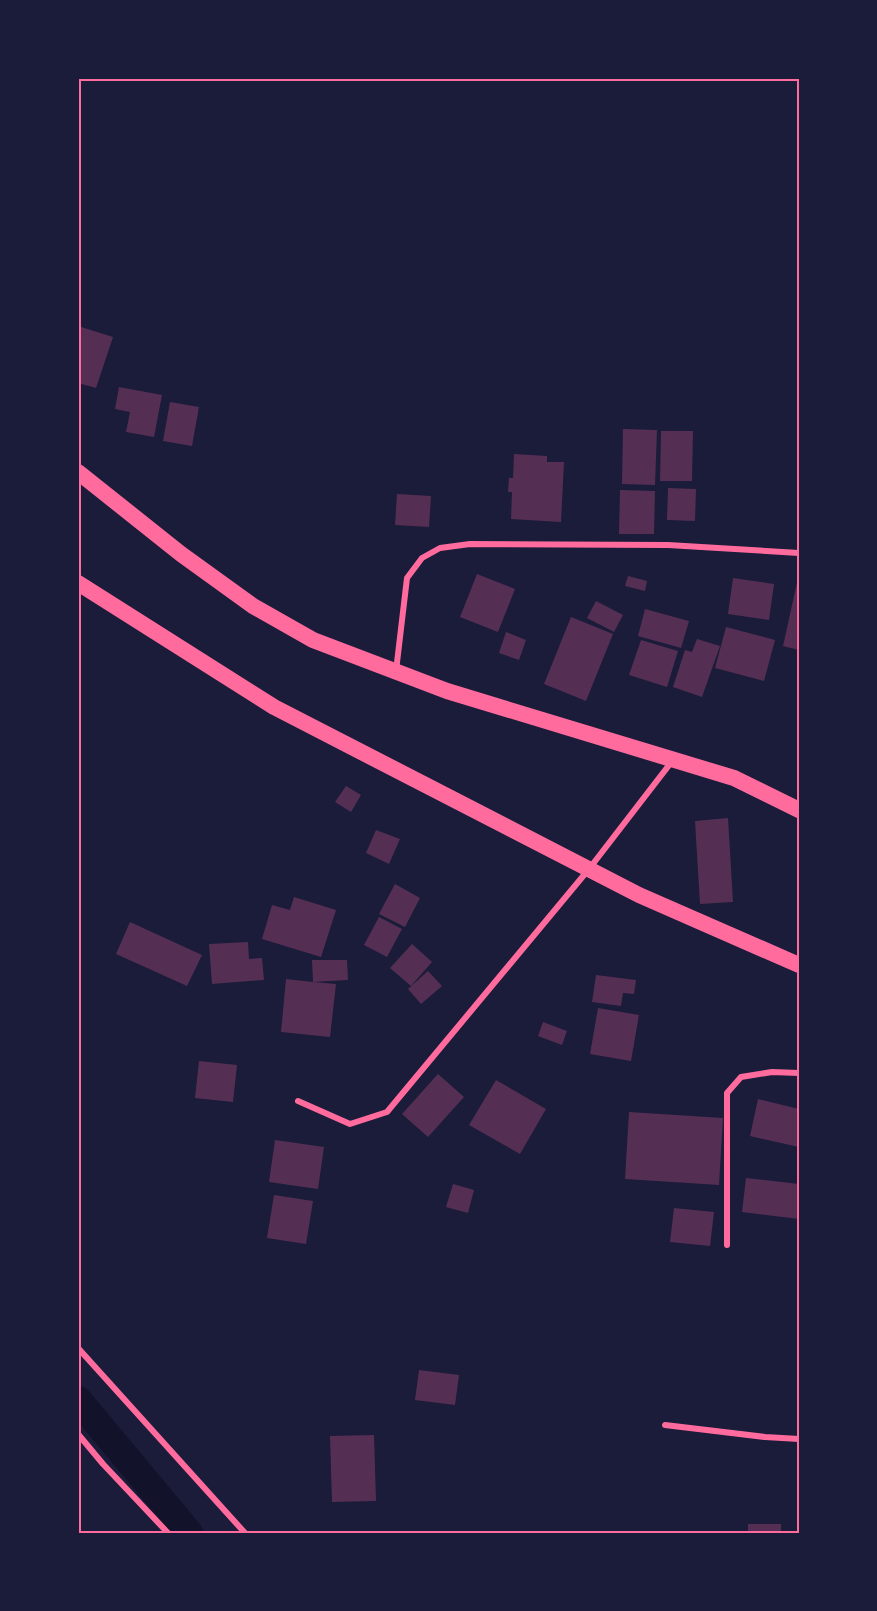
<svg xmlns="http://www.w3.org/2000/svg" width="877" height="1611" font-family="'Noto Sans',sans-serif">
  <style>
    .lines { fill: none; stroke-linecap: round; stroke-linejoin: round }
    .canal { stroke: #12122b; stroke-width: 28 }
    .building { fill: #542f53 }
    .minor { stroke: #ff6b9d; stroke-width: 6 }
    .trunk { stroke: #ff6b9d; stroke-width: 16 }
    .neatline { fill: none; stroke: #ff6b9d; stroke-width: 2 }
  </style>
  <rect width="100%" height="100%" fill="#1b1b3a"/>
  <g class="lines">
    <path class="canal" d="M78 1400 189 1533"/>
  </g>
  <g class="building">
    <path d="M78 326 113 337 96 388 78 383Z"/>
    <path d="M119 387 162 395 154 437 126 432 130 412 115 409Z"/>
    <path d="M170 402 199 407 192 446 163 441Z"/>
    <path d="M623 429 657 430 655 485 622 484Z"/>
    <path d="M661 431H693L692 481H660Z"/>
    <path d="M514 454 547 456V462H564L561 522 511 519 512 492H508L509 478H513Z"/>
    <path d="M668 488 696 489 695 521 667 520Z"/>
    <path d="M620 490 655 491 654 534H619Z"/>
    <path d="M397 494 431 496 429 527 395 525Z"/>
    <path d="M477 574 515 589 498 632 460 617Z"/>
    <path d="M628 576 647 581 645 591 625 586Z"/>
    <path d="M733 578 774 584 769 620 728 614Z"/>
    <path d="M798 578 799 579V650L783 646Z"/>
    <path d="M596 601 623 615 614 632 587 618Z"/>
    <path d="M645 609 689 621 681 648 638 636Z"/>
    <path d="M571 617 613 634 586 701 544 684Z"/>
    <path d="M726 627 775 640 764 681 715 668Z"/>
    <path d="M506 632 526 640 519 660 499 653Z"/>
    <path d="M697 639 720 646 702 697 673 687 685 650 692 652Z"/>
    <path d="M641 640 678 651 667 687 629 675Z"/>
    <path d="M346 786 361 795 351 812 335 802Z"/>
    <path d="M728 818 733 902 700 904 695 821Z"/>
    <path d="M376 830 400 839 389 864 366 853Z"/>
    <path d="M395 884 420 898 405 927 379 914Z"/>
    <path d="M294 897 336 910 321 957 262 939 272 905 290 910Z"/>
    <path d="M379 917 402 929 387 957 364 945Z"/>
    <path d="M130 922 202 955 187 986 116 954Z"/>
    <path d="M248 942 249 959 262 958 264 980 212 984 209 944Z"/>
    <path d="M412 944 432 962 411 986 390 968Z"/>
    <path d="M312 960H347L348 980 313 982 336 984 330 1037 281 1032 286 979 313 982Z"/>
    <path d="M428 971 442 986 421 1004 408 989Z"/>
    <path d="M596 975 636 980 634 994 623 993 621 1006 592 1002Z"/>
    <path d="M598 1008 639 1015 631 1061 590 1054Z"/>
    <path d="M543 1022 567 1031 562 1045 538 1036Z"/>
    <path d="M199 1061 237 1065 233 1102 195 1098Z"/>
    <path d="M438 1074 464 1097 428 1137 402 1114Z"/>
    <path d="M496 1080 546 1109 520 1154 469 1125Z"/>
    <path d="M758 1099 799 1109V1147L750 1136Z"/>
    <path d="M629 1112 723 1118 719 1185 625 1179Z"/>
    <path d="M275 1140 324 1147 318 1189 269 1182Z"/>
    <path d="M746 1178 799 1184V1219L742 1212Z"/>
    <path d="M453 1184 474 1190 468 1213 446 1207Z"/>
    <path d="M274 1195 313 1201 306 1244 267 1238Z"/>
    <path d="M674 1208 714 1212 710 1246 670 1242Z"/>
    <path d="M419 1370 459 1375 455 1405 415 1400Z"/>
    <path d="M374 1435 376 1501 332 1502 330 1436Z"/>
    <rect x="748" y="1524" width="33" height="9"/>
  </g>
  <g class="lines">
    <g class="minor">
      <path d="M396 671 407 578 422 558 440 548 470 544 668 545 799 553"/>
      <path d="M298 1101 350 1124 387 1112 589 869 673 760"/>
      <path d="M727 1245V1093L741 1077 772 1072 799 1073"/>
      <path d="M78 1348 245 1533"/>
      <path d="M665 1425 765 1437 799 1439"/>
      <path d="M78 1434 103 1464 168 1533"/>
    </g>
    <g class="trunk">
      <path d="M78 472 181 554 253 606 313 640 447 691 734 778 799 810"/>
      <path d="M78 583 274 707 639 895 799 965"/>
    </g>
  </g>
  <rect width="877" height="1611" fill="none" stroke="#1b1b3a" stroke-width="159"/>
  <rect x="80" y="80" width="718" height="1452" class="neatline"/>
</svg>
